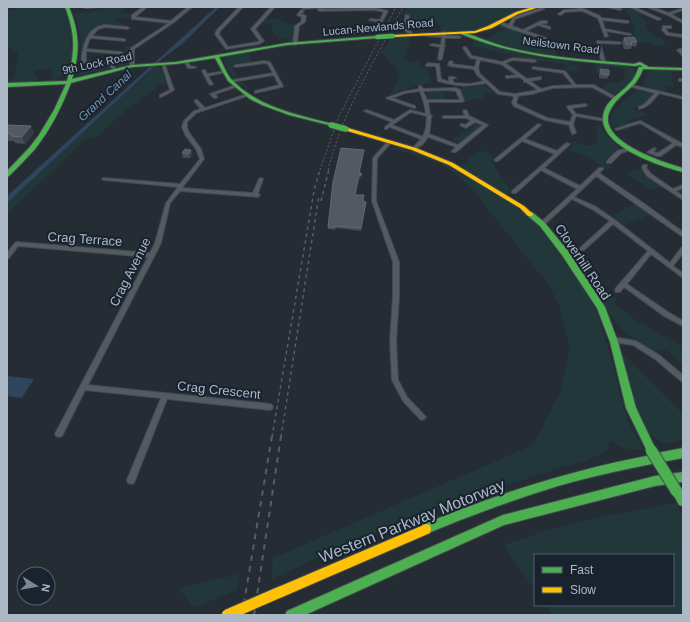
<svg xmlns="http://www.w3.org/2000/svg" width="690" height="622" font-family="Arial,sans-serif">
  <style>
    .green { fill: #22373a }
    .water { fill: #2f455d }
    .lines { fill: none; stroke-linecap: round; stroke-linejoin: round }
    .street-casing { stroke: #43484e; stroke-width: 2 }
    .fast-casing { stroke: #43484e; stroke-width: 2 }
    .slow-casing { stroke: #43484e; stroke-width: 2 }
    .street { fill: #545a62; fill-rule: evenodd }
    .fast { fill: #4caf50; fill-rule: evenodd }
    .slow { fill: #ffc107; fill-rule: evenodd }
    .rail-far2 { stroke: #585e66; stroke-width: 1; stroke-dasharray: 2 2; stroke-linecap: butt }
    .rail-far1 { stroke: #585e66; stroke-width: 1.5; stroke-dasharray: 3.5 3.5; stroke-linecap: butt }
    .rail { stroke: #585e66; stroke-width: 2; stroke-dasharray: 5.5 5.5; stroke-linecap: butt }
    .fast-bridge-far2-casing { stroke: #43484e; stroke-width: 5.5; stroke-linecap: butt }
    .fast-bridge-far1-casing { stroke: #43484e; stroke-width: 7; stroke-linecap: butt }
    .fast-bridge-casing { stroke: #43484e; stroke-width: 13; stroke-linecap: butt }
    .slow-bridge-casing { stroke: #43484e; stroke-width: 13; stroke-linecap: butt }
    .fast-bridge-far2 { stroke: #4caf50; stroke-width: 4.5 }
    .fast-bridge-far1 { stroke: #4caf50; stroke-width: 5.5 }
    .fast-bridge { stroke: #4caf50; stroke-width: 11 }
    .slow-bridge { stroke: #ffc107; stroke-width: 11 }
    .wall { fill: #474d55 }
    .shaded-wall { fill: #353b42 }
    .building { fill: #525961; stroke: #606871 }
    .labels { text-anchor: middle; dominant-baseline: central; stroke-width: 4; stroke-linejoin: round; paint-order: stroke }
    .far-street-label { font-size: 11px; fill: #adb8c7; stroke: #19232f }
    .far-water-label { font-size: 12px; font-style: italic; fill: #7491b2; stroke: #19232f }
    .street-label { font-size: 13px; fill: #adb8c7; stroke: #19232f }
    .near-street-label { font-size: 16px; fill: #adb8c7; stroke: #19232f }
  </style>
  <rect width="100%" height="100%" fill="#252c34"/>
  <g class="green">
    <path d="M26 7H62L70 23 72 52 65 74 56 80 51 81 52 68 34 71V74L37 76 38 82 7 83 14 77 18 53 7 47V10Z"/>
    <path d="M106 7H127L119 13 132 14 130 17 114 19 118 22 132 27 129 29V27L105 26 95 29 84 50 81 63 107 67 109 69 79 75 78 74 80 69 78 64C82 46 82 30 74 14L102 10Z"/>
    <path d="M407 7H534L514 13 477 30 441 32 440 26 437 21 406 24 410 17 407 15H401L404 14Z"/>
    <path d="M623 7H630L651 16H641L642 19 650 23 645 25C648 37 660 36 667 42L660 46 654 45 652 42 641 43 633 40 630 36H634L635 28 631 23V17Z"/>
    <path d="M267 18 278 19 294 26 293 42H287V39H279L271 30 274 24 262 23Z"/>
    <path d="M496 25H501L547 40 554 44 557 57 508 48 484 41 490 36 505 30Z"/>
    <path d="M409 36 410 42 404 59 410 62H420L421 68H426L432 83 419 85 390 95 400 74 382 52 392 37Z"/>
    <path d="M472 39C499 49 539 59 567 61L570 66 569 68 571 67 569 63 580 69 578 71H567V69L565 70V68L569 66 565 64 520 59 519 56C513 54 507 55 500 53 490 50 481 47 471 47L474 42Z"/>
    <path d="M124 46H133L129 51 128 64 120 67 117 66 125 54Z"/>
    <path d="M247 51 254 64 233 68 238 79 249 88 246 89C234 82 226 70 223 56Z"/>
    <path d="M596 63 624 65 635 69C637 82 621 90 612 96L601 89 609 83 622 82V80L625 79 624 69 609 66V75L596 73Z"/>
    <path d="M155 66 163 69 167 83 157 85 155 90 139 99V102L130 107 96 137 83 141 7 215V203Z"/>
    <path d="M654 69 683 71V73L671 72 674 88 666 86V93L643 85 648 72Z"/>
    <path d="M484 84 493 92 483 93V98L467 101 466 99H464L460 86 471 87Z"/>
    <path d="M443 90 446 99 429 100 426 91Z"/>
    <path d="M637 90 653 93 654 95 643 107 639 106 634 109 649 115 627 120 632 123 614 128C602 113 627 98 637 90Z"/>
    <path d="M597 123 607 136 621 149 612 154 604 162 613 167 606 170 590 158 568 150 573 144 571 143 573 141C582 145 590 148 598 141L596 128Z"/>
    <path d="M476 124 481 126 460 143 452 140 465 130 467 131Z"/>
    <path d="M399 147 432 158 450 166 521 208 539 225 561 252 594 302 613 365 623 406 629 423 643 449C636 450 629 450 622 447 617 445 615 442 610 441L608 445 609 450 585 461 571 464 432 511 416 513 403 522 344 545 271 580 273 558 533 445 560 392 570 349 559 305 548 284 471 188 441 163 390 148Z"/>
    <path d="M480 150 495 156 491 160 511 191 507 195 460 166Z"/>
    <path d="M640 168 661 185V187L651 190 625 173Z"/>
    <path d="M635 204 650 215 624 225 612 215Z"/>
    <path d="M595 287 613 298 616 297 618 299 614 301 615 304 637 321 683 347V365L667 350 654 352 622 330 609 313Z"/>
    <path d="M622 353 683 414V440L664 444 649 433 635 405Z"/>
    <path d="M676 503 683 517V615H552L545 605H673V555H535V591L504 545 548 530 599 517Z"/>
    <path d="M240 574 237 590 193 608 179 588Z"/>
  </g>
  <g class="water">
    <path d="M216 7H220L182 44 162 59 7 203V196Z"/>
    <path d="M7 376 34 379 22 398 7 396Z"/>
  </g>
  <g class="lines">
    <defs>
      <g id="street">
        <path d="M143 7H147L135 17 171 21 188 7H192L173 23 134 49V66L132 67 130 66 131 48 169 23 132 19V15Z"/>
        <path d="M239 7H243L220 31 219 34 228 47 258 42 260 41 251 29 271 7H275L255 29 264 41 259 44 226 49 215 34 217 30Z"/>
        <path d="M302 7H322V9L375 8 388 11 377 31 343 34H342V32L375 29 379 22 369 20 371 19 380 20 384 12 375 10 320 11 318 10V8L303 9Z"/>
        <path d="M576 7C583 7 594 14 600 16L601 18 628 21 629 22 627 23 602 20 605 29 631 34 629 35 606 31 608 36 605 37 598 18 582 11 565 12 561 15 558 14 564 10 579 9Z"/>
        <path d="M606 7H613L622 9 620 10Z"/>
        <path d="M630 7H634L661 19 658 20Z"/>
        <path d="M647 7H652L669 13 683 8V10L671 14 683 21V23L668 15Z"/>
        <path d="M541 8 544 9 515 19 512 26 523 30 541 21H547V23L540 24 550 27V29L538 25 526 31 546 38V40L509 28 496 22 498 21 509 25 513 17Z"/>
        <path d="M301 10 304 11 301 14 306 16 305 22 299 26 297 44 295 45 293 44 295 26 301 22 302 17 297 15Z"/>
        <path d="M406 15 409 16 407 28 412 33V35H410L403 28Z"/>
        <path d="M105 25 127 27 129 28 127 29 105 27 98 29 92 36 124 39H125V41L90 38 86 49 121 52 123 53 121 54 86 51V61L112 64 117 70 115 71 110 66 84 63 82 62C81 52 86 33 96 28 98 26 102 26 105 25Z"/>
        <path d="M663 26H671V28H666V30L669 33 683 35V37L667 35 662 30Z"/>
        <path d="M444 32 446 33V36H459L461 37 459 38H445L444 45 445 46 444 47 442 59 440 60 438 59 440 47 430 45 432 44 441 45 442 37 427 36 425 35 427 34 442 35V33Z"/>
        <path d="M597 41 619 42 621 43 619 44 600 43 605 61 603 62 601 61Z"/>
        <path d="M464 47H466L472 56 502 62 513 58 535 60 536 61 534 62 513 60 505 63 527 79 541 77V79L530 81 541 89 553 86 573 85 563 73 534 69 532 68 533 67 565 71 576 85H594L619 99 616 100 592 87 553 88 532 94 517 96 518 98 516 102 517 104 547 118 570 122 573 115 567 107 568 106 585 104 587 105 586 106 572 108 576 114 604 119 606 120 604 121 576 116 573 124 576 133 572 134 569 125 545 120 514 106 512 102 514 98 513 96 498 94 486 83C467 87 456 86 438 81L436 66H427L426 65 428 63 439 64 441 79 449 82V77H454L456 78 452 79 454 83 470 84 484 81 477 75 474 69 450 66 448 65 449 62 451 61 453 62 452 64 475 67 477 59 470 58 463 48ZM480 60 501 64 517 75 507 76H506V78L519 77 524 80V82H526L538 90 515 94 500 92 480 74 478 68Z"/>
        <path d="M683 48V50H681L683 53V56L677 50Z"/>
        <path d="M185 60H187L190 66 196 67 194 68H188L184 61Z"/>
        <path d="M264 61 270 62 283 86 282 87 255 93V91L279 85 274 75 232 82 230 81 232 80 273 73 268 64 264 63 236 67 234 66 236 65Z"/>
        <path d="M162 64 165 65 174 90 161 97H160V95L170 90Z"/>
        <path d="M203 70H205L207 74 224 71 226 72 208 76 213 84 211 85 209 84 202 71Z"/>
        <rect x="679" y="79" width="4" height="2"/>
        <path d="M236 85 239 86 215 94 217 97 216 98H214L210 94Z"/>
        <path d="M632 85 683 97V99L659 93C653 100 648 108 639 109V107L645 104 655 93 632 87Z"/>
        <path d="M419 86H421L423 89 456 88 460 90 464 101 462 102H428L430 115 432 116 431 117 430 128 429 134 458 145 483 125 475 122 466 128 460 125 462 124 466 125 471 120 466 118H444L442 117 444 116H465L463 111 465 110 467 111 469 116 488 125 456 152H452V151L456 147 428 137 423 144 414 150 412 149 421 139 390 127 387 129H385V127L392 122 364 111 367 110 394 120 410 110 426 114 424 103 420 91 405 93 392 98 415 106V108H414L386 98 403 92 419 89ZM447 90 456 91 460 100H427L423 91ZM411 112 427 116 426 128 423 137 392 125Z"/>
        <path d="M247 94 250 95 196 113 187 122V127L188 131 201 149 204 159 182 188 253 193 259 179 261 178 263 179 258 193 260 195 258 197 180 191 170 203 161 243 88 385 270 404 272 405 273 407 272 409 270 410 167 399 134 483 131 484 128 483 127 480 161 398 85 390 62 436 59 437 56 436 55 434 148 257 18 246 9 258 7 259V253L15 243 17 242 150 253 155 243 166 203 178 187 104 180 102 179 104 178 180 184 200 159 196 149 186 136 182 127 184 121 194 111 201 109 195 102V100H197L205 108Z"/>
        <path d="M640 121 683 144V147L676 145 661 156H657L647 152 654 148 656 149 653 152 658 153 673 143 640 123 617 130 615 129Z"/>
        <path d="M538 124 541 125 525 139 557 151 566 143 570 144 544 168 580 186 599 168H603V169L599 173 646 205 683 232V237L596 176 574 197 596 207 615 220 670 263 681 248 683 247V253L673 266 683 273V278L651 254 627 284 668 312 683 321V326L664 316 624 287 620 292H616L615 290 616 288 648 251 613 224 584 250H580L579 249 580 248 610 221 592 209 572 199 544 225H540L539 224 540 223 577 189 541 170 516 193H512V191L555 154 522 141 498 161H496L494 160Z"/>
        <path d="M388 141 392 142 377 158 376 201 399 262V297L396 341 398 380 407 397 424 415 426 417 424 419 422 420 420 419 403 401 392 380 390 341 393 297V262L372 201 373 158Z"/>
        <path d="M628 148 630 149V150L621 153 611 163H607V161L617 151Z"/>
        <path d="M643 165H647V166L646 168 651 174 673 189 683 185V188L676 191 683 196V200L647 176 642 168Z"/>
        <path d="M614 337 636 341 659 355 683 375V382L681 381 655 359 633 345 612 342 611 340 612 338Z"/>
      </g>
      <g id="fast">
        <path d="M65 7H69C80 34 80 52 72 79L132 65 176 62 287 43 377 36 379 37 377 38 287 45 219 57C223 64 226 73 231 79 257 107 298 115 333 124V126L289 115 262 105 250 99 228 81 215 58 176 64 132 67 71 83C62 106 51 129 35 149 27 158 18 167 9 176L7 177V171L29 148 39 135 54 110 66 84 7 87V83L67 81C75 53 76 35 65 7Z"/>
        <path d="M463 32C478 37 491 43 506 47 548 58 592 60 634 64L640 62 649 67 683 68V70L643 69C636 89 622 91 612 107 590 139 662 162 683 168V172C660 166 590 144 605 109 609 99 621 93 628 85 634 80 636 74 639 67H643L640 65 635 66C573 61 520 58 461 34V32Z"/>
        <path d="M528 212H532L544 222 568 251 605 307 618 342 636 408 656 450 654 453 652 454 683 448V458C641 466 599 474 558 486 513 500 469 516 426 534L422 533 421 529 422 525C496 494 572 470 651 455L648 453 626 408 610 342 597 308 562 255 540 226 528 216Z"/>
        <path d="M683 472V482L655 486 504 525 305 615H285L287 611 503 515 655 476Z"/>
        <path d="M677 487C685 490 683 499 683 506L679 505 672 492 673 488Z"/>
      </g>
      <g id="slow">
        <path d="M533 7H539L518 14 492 28 475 33 393 37 391 36 393 35 475 31 488 26 516 12Z"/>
        <path d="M344 128H348L416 148 453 163 524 206 533 214 532 216H528L520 208 449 165 412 150 344 130Z"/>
        <path d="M426 524 430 525 431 529 430 533 280 598 276 596 274 592 276 588Z"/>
      </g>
    </defs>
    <use href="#street" class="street-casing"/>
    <use href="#fast" class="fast-casing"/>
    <use href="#slow" class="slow-casing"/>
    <use href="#street" class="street"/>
    <use href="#fast" class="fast"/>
    <use href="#slow" class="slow"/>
    <g class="rail-far2">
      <path d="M320 170 339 116 396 7"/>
      <path d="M328 170C342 112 375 60 403 7"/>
    </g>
    <g class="rail-far1">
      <path d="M321 201 329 169"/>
      <path d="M272 437 314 191 320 169"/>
      <path d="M281 437 319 195"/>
    </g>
    <g class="rail">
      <path d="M242 615 272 436"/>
      <path d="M254 615 281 436"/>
    </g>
    <defs>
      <path id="fast-bridge-far2" d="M377 37 393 36"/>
      <path id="fast-bridge-far1" d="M331 125 346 129"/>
      <path id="fast-bridge" d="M651 450 677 492"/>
      <path id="slow-bridge" d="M227 615 280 592"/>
    </defs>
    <use href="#fast-bridge-far2" class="fast-bridge-far2-casing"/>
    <use href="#fast-bridge-far1" class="fast-bridge-far1-casing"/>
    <use href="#fast-bridge" class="fast-bridge-casing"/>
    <use href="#slow-bridge" class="slow-bridge-casing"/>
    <use href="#fast-bridge-far2" class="fast-bridge-far2"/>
    <use href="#fast-bridge-far1" class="fast-bridge-far1"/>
    <use href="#fast-bridge" class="fast-bridge"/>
    <use href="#slow-bridge" class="slow-bridge"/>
  </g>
  <g class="wall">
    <path d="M83 7H103L102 8 84 9Z"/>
    <path d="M624 38 637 42 636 47 632 46 631 49H624L622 42Z"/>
    <path d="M600 69 609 75 607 79 599 78V74Z"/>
    <path d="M7 125 31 126 34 133 25 144 15 143 14 141H7Z"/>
    <path d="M185 149 193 155 190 158H183L182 153Z"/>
    <path d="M364 152 360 172 362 174V176L358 178 355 195 364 201 366 202 361 231 336 228 335 230 328 229V227Z"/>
  </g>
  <g class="shaded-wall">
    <path d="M31 126 34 133 25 144 22 137Z"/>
    <path d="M191 150 193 155 190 158 189 154Z"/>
  </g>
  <g class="building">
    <path d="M634 37 637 42H631L632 45 626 44 624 38Z"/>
    <path d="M600 69 609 70V75L601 74Z"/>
    <path d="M7 125 31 126 22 137 11 136 13 134H7Z"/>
    <path d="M341 148 364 150 359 172 362 174 359 176 355 195H364L363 201 366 202 361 228 336 226 335 227H328L333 182Z"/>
    <path d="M185 149 191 150 189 154 182 153Z"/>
  </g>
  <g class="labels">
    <g class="far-street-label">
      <text transform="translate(378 27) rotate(-5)">Lucan-Newlands Road</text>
      <text transform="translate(561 45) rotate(7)">Neilstown Road</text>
      <text transform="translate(97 63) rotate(-12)">9th Lock Road</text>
    </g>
    <g class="far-water-label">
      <text transform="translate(105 96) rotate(-43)">Grand Canal</text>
    </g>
    <g class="street-label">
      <text transform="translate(85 239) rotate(4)">Crag Terrace</text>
      <text transform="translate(583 262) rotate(56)">Cloverhill Road</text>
      <text transform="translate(130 272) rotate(-63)">Crag Avenue</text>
      <text transform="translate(219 390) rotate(6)">Crag Crescent</text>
    </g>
    <g class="near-street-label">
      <text transform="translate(412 521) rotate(-22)">Western Parkway Motorway</text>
    </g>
  </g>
  <rect width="690" height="622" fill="none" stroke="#adb8c7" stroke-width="16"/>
  <rect x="534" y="554" width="140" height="52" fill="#19232f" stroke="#545f6c"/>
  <rect x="542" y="567" width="20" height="6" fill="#4caf50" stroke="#545f6c"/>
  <text x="570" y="574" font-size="12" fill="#adb8c7">Fast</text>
  <rect x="542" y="587" width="20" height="6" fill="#ffc107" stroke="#545f6c"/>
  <text x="570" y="594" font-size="12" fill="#adb8c7">Slow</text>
  <g transform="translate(36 586) rotate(101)"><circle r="19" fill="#19232f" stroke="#545f6c"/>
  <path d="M0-3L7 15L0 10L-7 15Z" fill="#7d8794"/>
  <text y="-6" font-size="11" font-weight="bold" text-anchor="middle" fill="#adb8c7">N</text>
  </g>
</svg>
